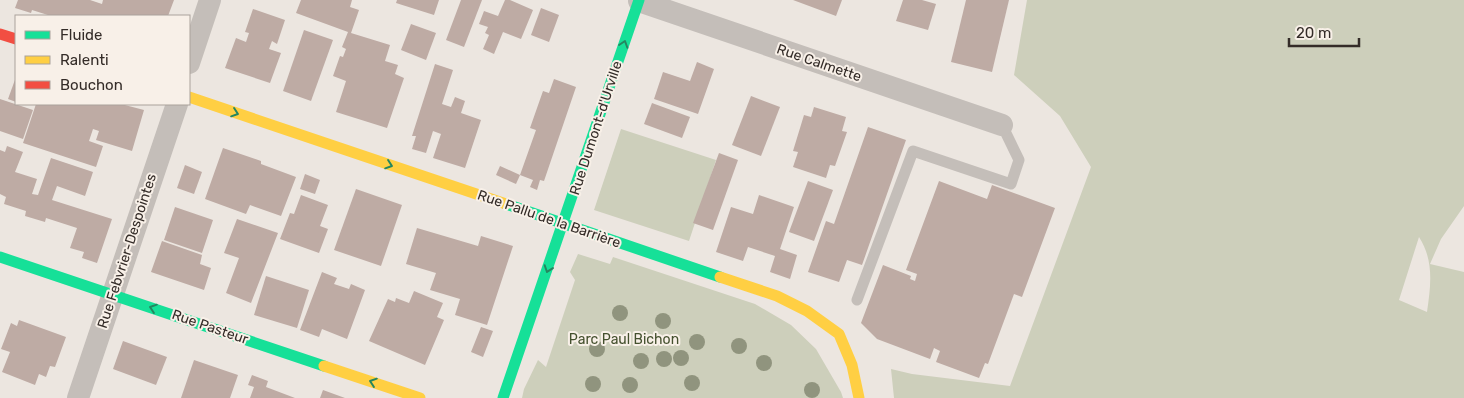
<svg xmlns="http://www.w3.org/2000/svg" width="1464" height="398" font-family="Rubik,sans-serif">
  <style>
    .green { fill: #cdcfbb; fill-rule: evenodd }
    .building { fill: #beaba4 }
    .lines { fill: none; stroke-linecap: round; stroke-linejoin: round }
    .lane { stroke: #c4beb9; stroke-width: 11 }
    .street { stroke: #c4beb9; stroke-width: 22 }
    .fast { stroke: #16e098; stroke-width: 11 }
    .slow { stroke: #ffcf43; stroke-width: 11 }
    .jam { stroke: #f24e42; stroke-width: 11 }
    .tree { fill: #90947e }
    .oneway { stroke: #258660 }
    .labels { text-anchor: middle; dominant-baseline: central; stroke-width: 4; stroke-linejoin: round; paint-order: stroke }
    .street-label { font-size: 14px; fill: #342c28; stroke: #f8f0e8 }
    .park-label { font-size: 14px; fill: #44502e; stroke: #f8f0e8 }
  </style>
  <rect width="100%" height="100%" fill="#ece6e0"/>
  <g class="green">
    <path d="M1027 0H1464V206L1441 239 1430 264 1464 272V398H894L891 369 912 374 1010 386 1091 167 1060 116 1014 75ZM1419 237C1434 260 1431 285 1427 312L1399 300Z"/>
    <path d="M621 129 716 160 689 241 594 210Z"/>
    <path d="M578 254 610 264 613 257 755 304 791 325 816 349 841 392 843 398H522L524 389 538 360 546 367 575 280 570 272Z"/>
  </g>
  <g class="building">
    <path d="M18 0H90L102 4 103 0H174L168 16H51L32 10 31 13 15 8Z"/>
    <path d="M301 0H352L350 7 359 10 351 33 390 45 385 61 398 65 395 74 404 78 387 128 336 112 346 81 333 76 340 56 343 57 346 49 342 47 348 32 296 13Z"/>
    <path d="M397 0H439L434 15 396 3Z"/>
    <path d="M461 0H482L464 47 446 40Z"/>
    <path d="M505 0H510L533 10 521 39 503 32 494 54 483 49 489 35 485 33 488 27 479 24 484 11 498 16Z"/>
    <path d="M793 0H842L836 16Z"/>
    <path d="M903 0H922L936 4 928 30 896 21Z"/>
    <path d="M966 0H1009L992 72 951 62Z"/>
    <path d="M541 8 559 15 549 42 531 35Z"/>
    <path d="M253 9 285 20 277 44 272 41 269 49 281 53 270 83 225 68 236 38 246 42 249 33 245 32Z"/>
    <path d="M411 24 436 33 426 60 401 50Z"/>
    <path d="M304 30 333 40 311 101 283 91Z"/>
    <path d="M697 62 714 69 698 114 654 99 663 72 690 81Z"/>
    <path d="M435 64 453 70 442 104 451 107 455 97 465 101 461 113 481 120 465 168 433 158 441 134 433 131 426 153 412 149 416 136H412Z"/>
    <path d="M16 77V102L8 99Z"/>
    <path d="M554 79 576 87 544 181 540 180 537 190 530 187 533 180 520 175 536 130 530 128 543 91 549 93Z"/>
    <path d="M751 96 780 107 761 156 732 145Z"/>
    <path d="M0 99 33 110 23 139 0 131Z"/>
    <path d="M652 103 690 117 682 138 644 124Z"/>
    <path d="M36 104H121L144 110 132 151 96 140 99 131 93 129 89 141 103 146 96 167 23 143Z"/>
    <path d="M814 107 846 117 842 131 847 132 835 166 830 165 826 178 793 167 798 152 793 151 804 115 811 117Z"/>
    <path d="M868 127 906 140 862 265 847 260 839 282 808 272 826 221 834 224Z"/>
    <path d="M7 146 23 152 15 172 37 179 32 194 38 195 51 158 93 172 85 196 57 186 52 200 112 219 97 263 82 258 84 252 70 248 77 228 46 218 45 222 25 216 26 211 4 204 6 197 0 194V150L5 152Z"/>
    <path d="M223 148 261 161V164L296 177 281 216 250 205 246 214 205 199Z"/>
    <path d="M719 153 738 160 713 230 693 223Z"/>
    <path d="M185 165 202 172 194 194 177 188Z"/>
    <path d="M500 166 520 175 516 184 496 175Z"/>
    <path d="M305 174 320 180 315 194 300 189Z"/>
    <path d="M808 181 833 190 814 241 789 232Z"/>
    <path d="M939 181 987 199 992 185 1055 208 1022 297 1014 294 988 364 985 363 979 378 936 362 940 351 934 348 930 359 877 339 861 323 883 265 911 276 910 279 915 281 917 274 906 270Z"/>
    <path d="M356 189 402 205 381 266 334 250Z"/>
    <path d="M301 195 328 205 320 226 328 229 319 253 280 239 290 213 294 214Z"/>
    <path d="M759 195 794 207 780 249 797 255 790 279 770 272 775 256 748 247 743 261 716 252 731 207 753 214Z"/>
    <path d="M175 207 213 220 202 253 164 240Z"/>
    <path d="M237 219 278 233 251 303 226 293 239 258 224 253Z"/>
    <path d="M417 228 478 246 481 236 513 246 487 325 455 315 460 299 430 290 436 273 406 264Z"/>
    <path d="M162 241 202 255 200 264 211 268 204 290 151 272Z"/>
    <path d="M322 272 337 278 334 284 349 289 351 284 365 290 347 339 322 329 319 337 300 330Z"/>
    <path d="M266 276 309 290 297 328 254 315Z"/>
    <path d="M414 291 443 303 437 317 444 320 425 365 369 341 388 299 395 302 396 298 409 303Z"/>
    <path d="M19 320 66 337 55 367 50 366 46 377 39 374 35 385 2 372 10 352 1 349 11 323 17 326Z"/>
    <path d="M481 327 493 331 483 357 471 352Z"/>
    <path d="M123 341 167 357 156 385 113 369Z"/>
    <path d="M194 360 238 375 230 398H181Z"/>
    <path d="M252 375 268 381 266 387 295 398H250L254 387 248 385Z"/>
    <path d="M323 390 345 398H320Z"/>
  </g>
  <g class="lines">
    <path class="lane" d="M857 300 913 151 1011 184 1019 160 1002 125"/>
    <g class="street">
      <path d="M639 1 1002 125"/>
      <path d="M189 63 210 0"/>
      <path d="M78 398 177 104"/>
    </g>
    <g class="fast">
      <path d="M506 204 720 277"/>
      <path d="M0 257 324 366"/>
      <path d="M503 398 639 0"/>
    </g>
    <g class="slow">
      <path d="M189 97 506 204"/>
      <path d="M720 277 777 296 807 311 839 334 852 365 859 398"/>
      <path d="M324 366 420 398"/>
    </g>
    <path class="jam" d="M0 34 16 39"/>
  </g>
  <g class="tree">
    <circle cx="620" cy="313" r="8"/>
    <circle cx="663" cy="321" r="8"/>
    <circle cx="697" cy="342" r="8"/>
    <circle cx="739" cy="346" r="8"/>
    <circle cx="597" cy="349" r="8"/>
    <circle cx="681" cy="358" r="8"/>
    <circle cx="664" cy="359" r="8"/>
    <circle cx="641" cy="361" r="8"/>
    <circle cx="764" cy="363" r="8"/>
    <circle cx="692" cy="383" r="8"/>
    <circle cx="593" cy="384" r="8"/>
    <circle cx="630" cy="385" r="8"/>
    <circle cx="812" cy="390" r="8"/>
  </g>
  <defs><path id="oneway-chevron" d="M-2-3.5L2.5 0L-2 3.5" fill="none" stroke-width="1.6" stroke-linecap="round" stroke-linejoin="round" transform="scale(1.25)"/></defs>
  <g class="oneway">
    <use href="#oneway-chevron" transform="translate(624 44) rotate(-72)"/>
    <use href="#oneway-chevron" transform="translate(235 113) rotate(19)"/>
    <use href="#oneway-chevron" transform="translate(389 165) rotate(19)"/>
    <use href="#oneway-chevron" transform="translate(548 269) rotate(109)"/>
    <use href="#oneway-chevron" transform="translate(153 308) rotate(-161)"/>
    <use href="#oneway-chevron" transform="translate(373 382) rotate(-161)"/>
  </g>
  <g class="labels">
    <g class="street-label">
      <text transform="translate(819 63) rotate(19)">Rue Calmette</text>
      <text transform="translate(596 128) rotate(-72)">Rue Dumont-d'Urville</text>
      <text transform="translate(549 219) rotate(19)">Rue Pallu de la Barrière</text>
      <text transform="translate(127 251) rotate(-72)">Rue Febvrier-Despointes</text>
      <text transform="translate(210 327) rotate(19)">Rue Pasteur</text>
    </g>
    <g class="park-label">
      <text x="624" y="339">Parc Paul Bichon</text>
    </g>
  </g>
  <rect x="15" y="15" width="175" height="90" fill="#f8f0e8" stroke="#aaa29b"/>
  <rect x="25" y="31" width="25" height="8" fill="#16e098" stroke="#aaa29b"/>
  <text x="60" y="40" font-size="15" fill="#342c28">Fluide</text>
  <rect x="25" y="56" width="25" height="8" fill="#ffcf43" stroke="#aaa29b"/>
  <text x="60" y="65" font-size="15" fill="#342c28">Ralenti</text>
  <rect x="25" y="81" width="25" height="8" fill="#f24e42" stroke="#aaa29b"/>
  <text x="60" y="90" font-size="15" fill="#342c28">Bouchon</text>
  <path d="M1289 38v8h70v-8" fill="none" stroke="#342c28" stroke-width="2.5"/>
  <text x="1296" y="38" font-size="15" fill="#342c28" stroke="#f8f0e8" stroke-width="4" paint-order="stroke">20 m</text>
</svg>
